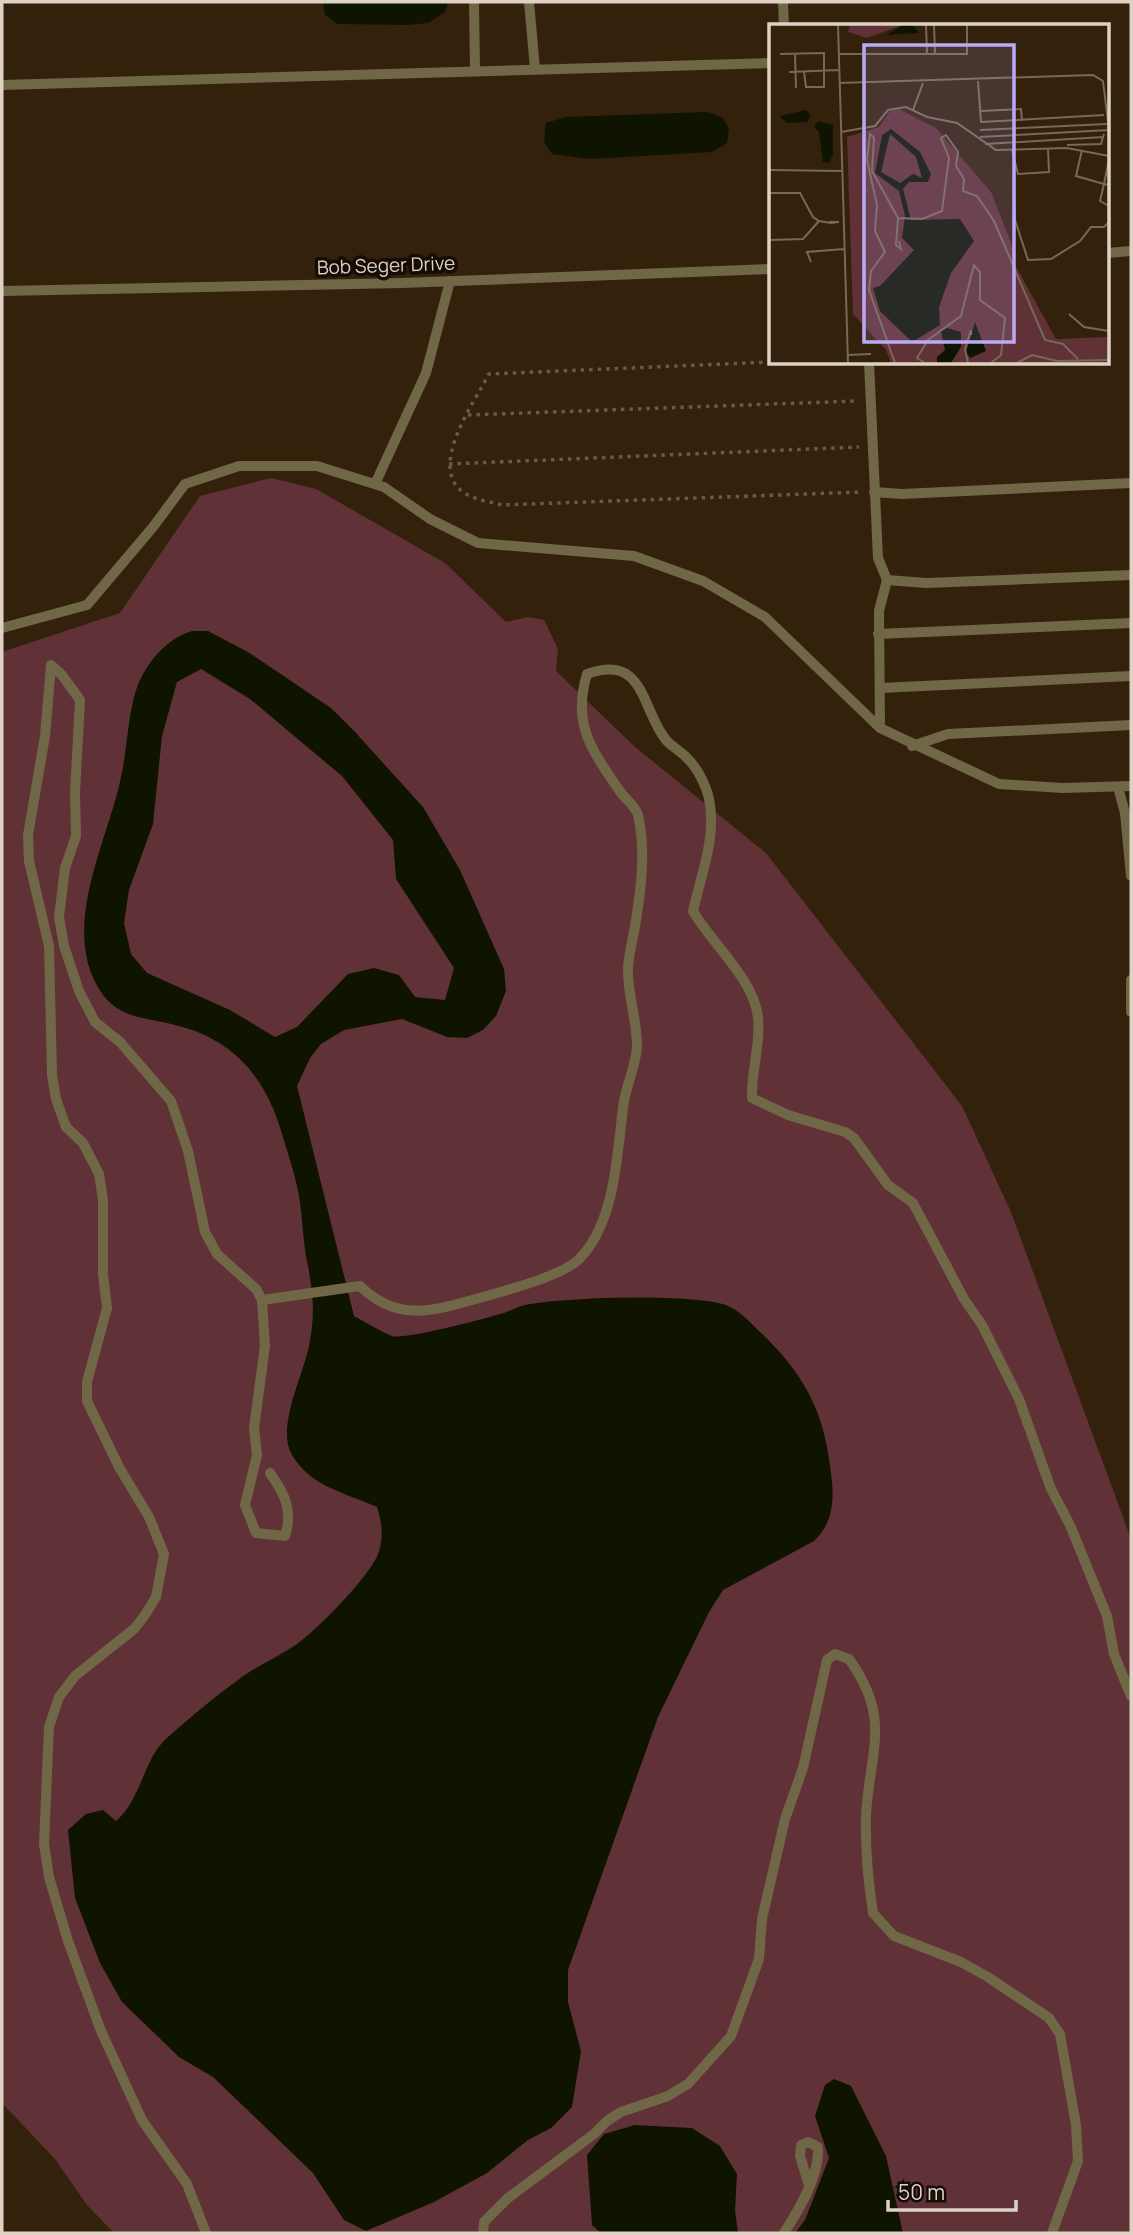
<svg xmlns="http://www.w3.org/2000/svg" width="1133" height="2235" font-family="Manrope,sans-serif">
  <style>
    .green { fill: #603237 }
    .water { fill: #0e1400; fill-rule: evenodd }
    .lines { fill: none; stroke-linecap: round; stroke-linejoin: round }
    .path { stroke: #6a5946; stroke-width: 3.5; stroke-dasharray: 3.5 5; stroke-linecap: butt }
    .lane { stroke: #706747; stroke-width: 10 }
    .labels { text-anchor: middle; dominant-baseline: central; stroke-width: 7; stroke-linejoin: round; paint-order: stroke }
    .street-label { font-size: 19px; fill: #ded2c5; stroke: #150d05 }
    .inset-road { fill: none; stroke: #786856; stroke-width: 2 }
    .view { fill: #baaaf6; fill-opacity: 0.15; stroke: #baaaf6; stroke-width: 3.5 }
    .inset-edge { fill: none; stroke: #ded2c5; stroke-width: 3.5 }
  </style>
  <rect width="100%" height="100%" fill="#34210c"/>
  <path class="green" d="M271 478 316 489 445 563 506 622 528 617 544 620 558 649 556 671 635 747 766 853 962 1106 1011 1212 1131 1539V2233H114L87 2205 55 2159 2 2103V652L120 613 200 496Z"/>
  <g class="water">
    <path d="M323 2H448L445 12 428 23 408 25 337 24 325 15Z"/>
    <path d="M708 112 723 118 729 129 727 143 712 152 589 159 552 154 544 142 546 123 566 117Z"/>
    <path d="M192 631H208L248 652 331 708 355 732 423 807 460 870 504 969 506 991 496 1016 483 1030 467 1038 447 1037 402 1019 344 1030 321 1044 310 1058 297 1086 354 1316C366 1322 379 1331 392 1336 404 1340 484 1319 500 1314 509 1312 516 1307 525 1305 564 1297 690 1293 726 1305 739 1310 749 1321 759 1331 794 1364 818 1398 827 1447 832 1479 841 1516 814 1541L723 1590 709 1612 658 1717 568 1970V2002L581 2051 572 2107 551 2128 528 2140 487 2173 434 2202 366 2231 344 2220 313 2173 213 2077 179 2057 122 2002 100 1963 75 1898 68 1830 86 1814 103 1810 116 1821C142 1799 143 1758 168 1737 190 1718 214 1697 238 1680 256 1666 278 1657 297 1644 318 1629 369 1577 378 1554 384 1538 382 1523 377 1507 346 1493 311 1487 292 1455 275 1426 306 1371 310 1340 315 1313 313 1293 308 1266 302 1240 303 1212 297 1186 293 1168 287 1151 282 1134 266 1078 234 1039 175 1025 149 1018 121 1019 103 995 57 931 108 842 121 777 128 748 128 701 142 676 153 656 169 638 192 631ZM201 669 250 699 342 776 393 840 396 879 454 968 445 1000 415 997 399 975 374 968 348 974 297 1027 275 1037 230 1010 147 973 131 954 124 923 129 890 153 824 162 736 177 682Z"/>
    <path d="M834 2079 851 2086 886 2156 903 2233H795L805 2220 829 2158 815 2116 825 2085Z"/>
    <path d="M635 2125 692 2128 720 2146 737 2174 735 2211 738 2233H601L592 2225 587 2155 604 2134Z"/>
  </g>
  <g class="lines">
    <g class="path">
      <path d="M771 362 489 374C474 403 425 470 466 494 476 500 491 502 502 505L862 492"/>
      <path d="M468 415 857 401"/>
      <path d="M449 464 859 447"/>
    </g>
    <g class="lane">
      <path d="M474 2 475 71"/>
      <path d="M529 2 535 69"/>
      <path d="M783 2 784 26"/>
      <path d="M2 85 771 63"/>
      <path d="M1107 253 1131 251"/>
      <path d="M2 291 402 283 771 269"/>
      <path d="M869 362 878 558 887 580 926 583 1131 575"/>
      <path d="M375 484 426 373 450 281"/>
      <path d="M874 492 902 494 1131 483"/>
      <path d="M2 628 87 605 153 527 185 484 239 466H317L384 487 430 519 478 543 634 556 703 581 765 617 880 728 999 784 1063 788 1131 786"/>
      <path d="M878 634 1131 623"/>
      <path d="M880 688 1131 676"/>
      <path d="M880 728 879 611 887 580"/>
      <path d="M912 746 948 734 1131 725"/>
      <path d="M1118 787 1125 813 1131 876"/>
      <path d="M1131 980V1012"/>
      <path d="M262 1300 360 1286C400 1324 436 1310 483 1297 507 1290 558 1277 577 1261 615 1226 617 1155 623 1108 625 1086 636 1068 637 1046 637 1019 627 994 628 967 629 953 633 939 635 926 641 891 646 850 638 815 636 806 624 798 619 790 591 749 572 724 587 674 645 653 641 709 666 740 671 746 680 751 686 757 697 767 706 785 709 799 717 836 701 875 693 911 712 944 753 978 758 1017 761 1044 751 1071 752 1098L788 1115 845 1132 854 1138 888 1185 913 1203 964 1299 982 1325 1019 1399 1051 1489 1070 1525 1107 1616 1114 1654 1131 1696"/>
      <path d="M206 2233 187 2184 142 2120 101 2031 68 1941 49 1877 44 1844 49 1727 59 1697 75 1676 134 1629 145 1615 156 1597 164 1554 149 1517 119 1467 87 1401V1382L107 1308 103 1274V1200L99 1174 83 1143 66 1127 56 1099 52 1075 49 946 29 861 28 835 45 736 51 665 62 675 80 700 75 792 76 836 65 868 59 917 64 946 79 991 95 1022 120 1042 171 1101 188 1151 205 1232 217 1254 256 1289 262 1300 265 1346 254 1428 257 1455 245 1505 256 1533 285 1536C293 1511 285 1494 270 1473"/>
      <path d="M483 2233 484 2222 508 2198 594 2134 607 2121 621 2112 668 2096 688 2084 731 2036 759 1959 762 1919 785 1819 803 1768 827 1660 835 1654 849 1659C892 1719 870 1749 866 1815 865 1848 868 1880 873 1913L894 1936 961 1962 988 1977 1049 2018 1060 2034 1076 2125 1078 2161 1052 2233"/>
      <path d="M784 2233C799 2210 820 2175 818 2147L808 2142 801 2145 800 2156 808 2182"/>
    </g>
  </g>
  <g class="labels">
    <g class="street-label">
      <text transform="translate(386 265) rotate(-2)">Bob Seger Drive</text>
    </g>
  </g>
  <g transform="translate(769 24)">
    <rect width="340" height="340" fill="#34210c"/>
    <path d="M81 0H136L98 14 79 8ZM130 85 167 104 222 168 245 226 246 241 287 315 339 313V339H122L117 326 84 290 78 113 110 103 121 87Z" fill="#603237"/>
    <path d="M136 0H143L150 9 117 11ZM37 86 42 92 38 98 18 99 10 92ZM49 97 64 101V131L60 139 54 138 50 108 45 103ZM122 105 151 128 162 150 159 158H140L134 165 142 196 191 195 205 217 182 249 170 283 171 301 143 318 111 287 104 264 111 262 145 226 133 214 136 192 130 167 106 149 113 111ZM121 110 147 133 153 154 144 150 131 159 112 148ZM206 298 217 327 201 334 197 328ZM178 304 192 308V323L182 339H168V333L176 326 172 307Z" fill="#0e1400" fill-rule="evenodd"/>
    <path class="inset-road" d="M69 0 79 339M157 0 158 31M165 0 166 31M11 30 55 29V63H37L35 48M26 30 27 64M70 30H198V0M20 48 70 46M209 57 212 98 335 91M70 59 324 51 334 57 340 106M144 86 154 59M211 87 252 85 253 97M211 106 338 100M72 108 106 102 119 86 137 83 158 93 188 99 227 126 298 124 340 132M211 113 340 106M216 120 335 113M298 121 332 120 335 110M243 126 249 150 280 148 279 124M313 126 307 152 335 160 331 177 340 182M340 135 335 160 340 161M0 146 73 147M245 148 246 196 259 236 282 235 311 217 322 203H335L340 198M0 169H31L44 193 50 197 62 199 70 198H60M129 194 153 195 173 187 180 134 172 114 177 111 189 128 187 142 195 155 194 167 208 172 225 197 276 316 294 320 309 335M0 216 34 215 50 197M42 238 38 228 75 225M300 290 315 303 340 307M79 331 102 330M126 339 100 266 102 247 116 228 106 207 108 181 98 136 101 110 105 114 103 147 129 194 127 221 132 225 130 217M156 339 148 334 159 316 192 292 205 241 211 248V276L236 294 232 331 222 339M199 339 196 325 202 306V311M248 339 263 331 288 337 340 336"/>
    <path class="view" d="M95 21H245V318H95Z"/>
    <rect width="340" height="340" class="inset-edge"/>
  </g>
  <rect width="1133" height="2235" fill="none" stroke="#ded2c5" stroke-width="7"/>
  <path d="M888 2200v10h128v-10" fill="none" stroke="#ded2c5" stroke-width="3.5"/>
  <text x="898" y="2200" font-size="21" fill="#ded2c5" stroke="#150d05" stroke-width="5" paint-order="stroke">50 m</text>
</svg>
